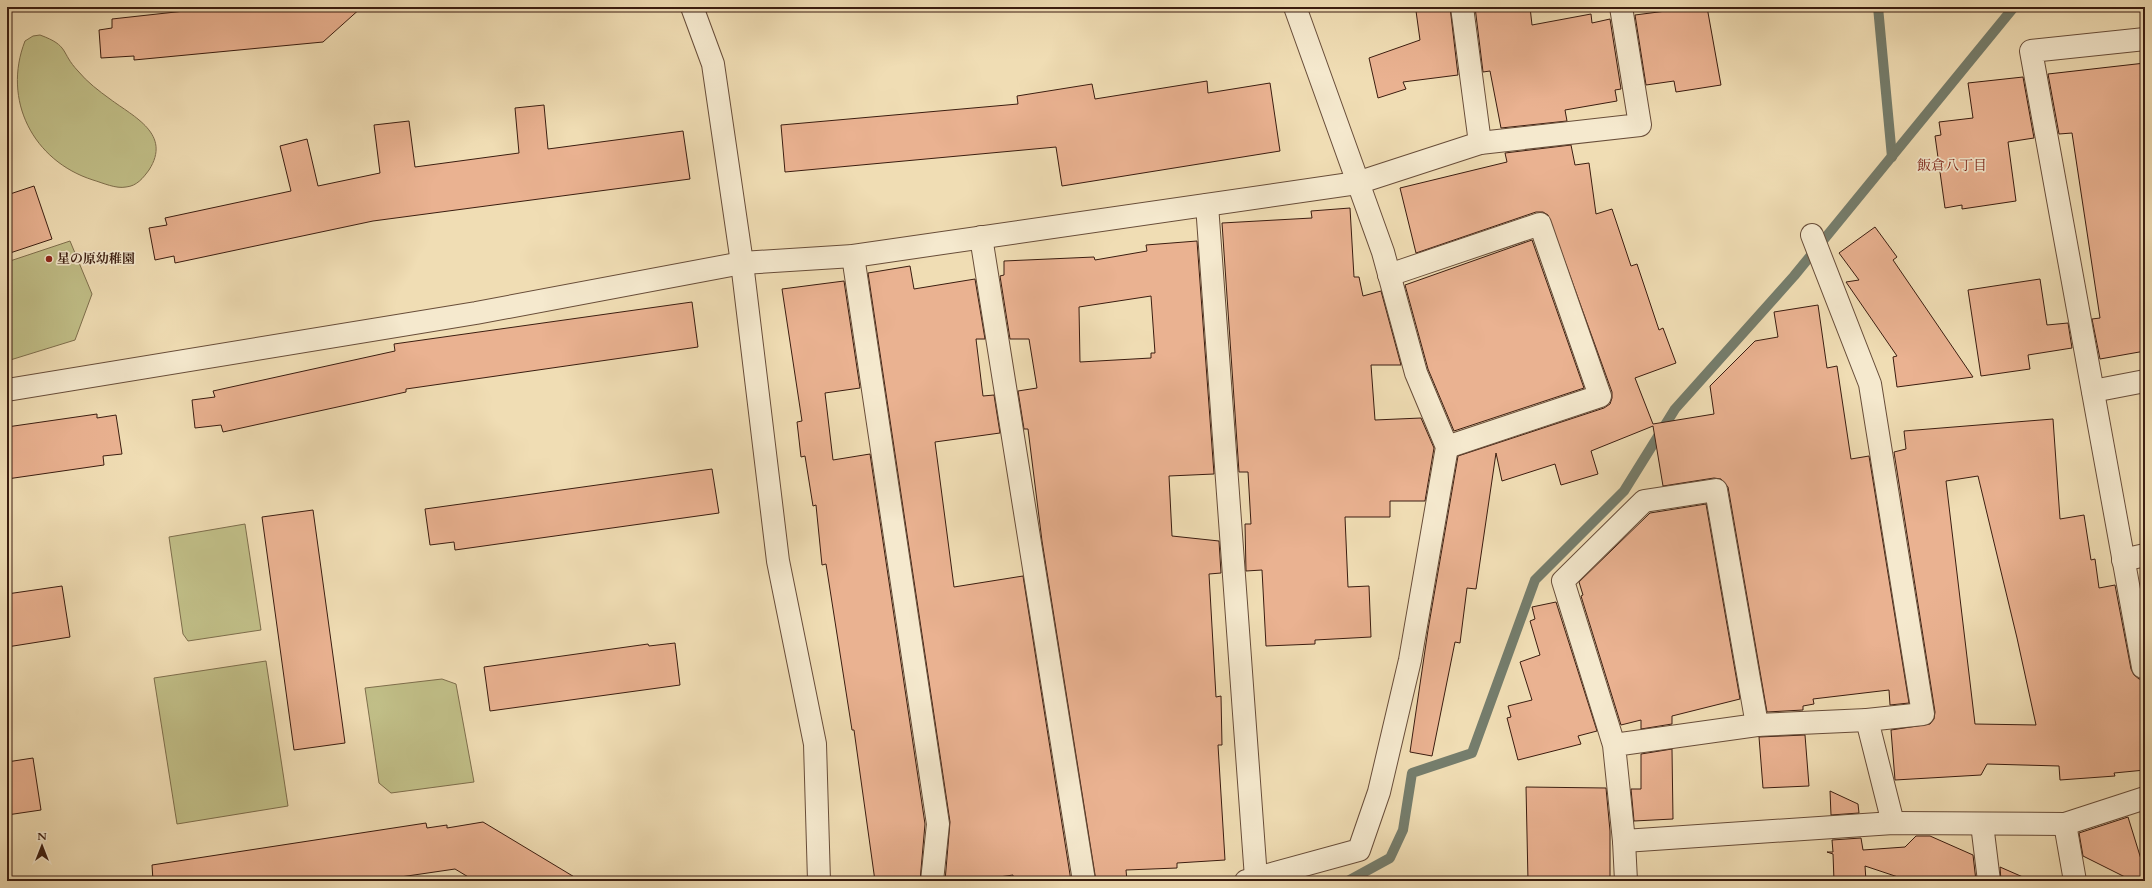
<svg xmlns="http://www.w3.org/2000/svg" width="2152" height="888" font-family="Cardo,'Noto Serif JP',serif">
  <style>
    .green { fill: #c1bf88; stroke: #7e6e4c }
    .lines { fill: none; stroke-linecap: round; stroke-linejoin: round }
    .stream { stroke: #757d6c; stroke-width: 10 }
    .building { fill: #eab291; stroke: #3b1d10; fill-rule: evenodd }
    .minor-casing { stroke: #684d39; stroke-width: 24 }
    .minor { stroke: #f5e9ce; stroke-width: 22 }
    .poi-dot { fill: #8f2418; stroke: #f5e9ce; stroke-width: 1.5 }
    .labels { text-anchor: middle; dominant-baseline: central; stroke-width: 3.5; stroke-linejoin: round; paint-order: stroke }
    .poi-label { font-size: 13px; font-weight: bold; fill: #3b1d10; stroke: #f5e9ce; text-anchor: start }
    .neighbourhood-label { font-size: 14px; fill: #7a1f14; stroke: #f5e9ce }
  </style>
  <rect width="100%" height="100%" fill="#f0ddb4"/>
  <filter id="stains"><feTurbulence type="fractalNoise" baseFrequency=".005" numOctaves="4"/><feColorMatrix values="0 0 0 0 .2 0 0 0 0 .09 0 0 0 0 .02 0 0 0 .5 -.17"/></filter>
  <radialGradient id="worn" r=".72"><stop offset=".6" stop-color="#630" stop-opacity="0"/><stop offset="1" stop-color="#630" stop-opacity=".3"/></radialGradient>
  <g class="green">
    <path d="M40 35C70 46 60 52 78 71 87 82 99 91 110 99 134 117 172 134 149 170 143 178 137 186 126 187 116 189 103 183 93 180 33 161 2 100 25 41L33 36Z"/>
    <path d="M70 241 92 294 75 340 7 361V262Z"/>
    <path d="M245 524 261 630 188 641 183 634 169 537Z"/>
    <path d="M266 661 288 806 177 824 154 678Z"/>
    <path d="M442 679 456 684 474 782 391 793 379 783 365 688Z"/>
  </g>
  <g class="lines">
    <g class="stream">
      <path d="M1878 7 1892 157"/>
      <path d="M1348 881 1390 858 1403 830 1412 773 1472 753 1535 580 1624 491 1675 409 1794 276 2014 7"/>
    </g>
  </g>
  <g class="building">
    <path d="M221 7H362L323 42 134 60V56L101 58 99 30 112 28V19Z"/>
    <path d="M1447 7H1450L1458 75 1403 82 1406 89 1378 98 1369 58 1420 40 1416 11Z"/>
    <path d="M1475 7H1530L1532 25 1591 14 1592 23 1610 19 1621 89 1615 90 1617 101 1565 110 1567 121 1501 128 1490 71 1483 72Z"/>
    <path d="M1665 7H1707L1721 85 1676 92 1674 81 1646 85 1635 15 1666 11Z"/>
    <path d="M2145 63V351L2100 359 2092 319 2100 318 2072 133 2059 134 2048 74Z"/>
    <path d="M2023 77 2034 138 2008 142 2016 201 1962 209V205L1945 208 1935 136 1941 135 1939 122 1973 118 1968 83Z"/>
    <path d="M1207 81 1208 93 1270 83 1280 151 1062 186 1056 147 785 172 781 125 1018 104 1017 96 1092 84 1095 99Z"/>
    <path d="M544 105 548 149 683 131 690 179 373 221 175 263 174 256 155 260 149 228 167 225 165 218 291 191 280 146 307 139 318 186 380 173 374 125 409 121 415 167 519 153 515 108Z"/>
    <path d="M1571 145 1575 165 1589 163 1596 214 1612 209 1631 266 1637 264 1659 330 1663 328 1676 363 1635 378 1653 424 1714 414 1710 386 1755 341 1778 337 1774 312 1818 305 1827 368 1837 366 1851 459 1869 456 1909 703 1890 705 1889 690 1813 699 1814 704 1803 706V710L1767 712 1728 487 1721 479 1714 478 1663 486 1653 426 1591 451 1598 474 1561 485 1555 464 1502 481 1496 453 1476 589 1467 588 1460 643 1455 642 1432 756 1410 752 1428 630 1458 456 1604 408 1610 404 1612 398V392L1548 215 1543 212H1536L1416 253 1400 188 1507 162 1505 153Z"/>
    <path d="M34 186 52 239 7 254V195Z"/>
    <path d="M1350 208 1354 277H1359L1363 296 1381 291 1401 365H1371L1375 420 1421 418 1434 448 1425 501H1390V517H1345L1348 587 1369 586 1371 637 1315 640V644L1266 646 1262 570 1246 571 1245 524H1251L1248 472H1239L1222 223 1312 218 1311 211Z"/>
    <path d="M1875 227 1897 257 1893 260 1973 377 1897 387 1893 357 1897 356 1846 282 1859 280 1839 253Z"/>
    <path d="M1532 240 1584 388 1454 431 1428 369 1405 285Z"/>
    <path d="M1197 241 1214 474 1169 476 1172 536 1219 541 1221 573 1209 574 1216 697 1221 696 1222 745H1218L1225 860 1177 863V868L1126 870 1127 881H1096L1042 541 1028 429H1024L1018 391 1037 388 1029 339H1010L1000 276 1004 275V261L1094 257 1095 260 1147 251 1146 245ZM1151 296 1155 353H1151V358L1080 362 1079 307Z"/>
    <path d="M910 266 914 289 975 279 985 339H976L983 396 994 395 1000 433 935 442 954 587 1023 576 1071 881H1013V875L971 881H945L950 822 868 273Z"/>
    <path d="M2040 279 2047 325 2068 323 2072 348 2028 355 2030 369 1981 376 1968 290Z"/>
    <path d="M844 281 860 388 825 393 833 460 870 454 925 824 920 881H875L854 730H852L826 564 822 565 816 505 813 506 805 456 801 457 797 422 802 421 782 289Z"/>
    <path d="M692 302 698 347 406 389V392L223 432 221 425 195 428 192 400 215 397 213 391 395 351 394 344Z"/>
    <path d="M97 414V418L116 415 122 454 103 456 104 465 7 479V427Z"/>
    <path d="M2053 419 2060 519 2084 515 2091 560 2095 559 2099 588 2115 585 2131 669 2134 675 2139 679H2145V770L2114 773 2115 776 2060 780 2059 766 1987 764 1981 775 1895 780 1891 730 1930 724 1934 719 1935 712 1894 452 1906 449 1904 431ZM1978 476 2017 638 2036 725 1975 724 1946 481Z"/>
    <path d="M712 469 719 513 455 550 454 542 430 545 425 509Z"/>
    <path d="M1706 504 1740 699 1672 716V724L1641 729V720L1621 725 1581 596 1583 595 1579 582 1650 513Z"/>
    <path d="M313 510 345 743 294 750 262 517Z"/>
    <path d="M62 586 70 637 7 647V594Z"/>
    <path d="M1556 602 1597 731 1578 736 1581 744 1518 760 1507 718 1511 717 1508 706 1532 700 1520 662 1540 655 1530 621 1535 619 1532 607Z"/>
    <path d="M675 643 680 685 490 711 484 667 648 644 649 646Z"/>
    <path d="M1805 735 1809 786 1763 788 1759 737Z"/>
    <path d="M1672 749 1673 819 1634 821 1631 789H1641V754Z"/>
    <path d="M33 758 41 810 7 815V762Z"/>
    <path d="M1526 787 1606 788 1610 831V881H1528Z"/>
    <path d="M1830 791 1858 804 1859 813 1831 815Z"/>
    <path d="M2128 817 2145 872V881H2133L2083 856 2079 833Z"/>
    <path d="M483 822 581 881H475L455 869 373 881H153L152 865 426 823 427 828 447 825V828Z"/>
    <path d="M1916 836H1930L1973 855 1976 881H1910L1865 866 1866 881H1834L1833 854 1827 852H1833L1832 840 1861 838 1863 850 1905 847Z"/>
    <path d="M2000 867 2032 881H2001Z"/>
  </g>
  <g class="lines">
    <defs>
      <g id="minor">
        <path d="M692 7 713 64 742 263 778 561 815 744 819 881"/>
        <path d="M1462 7 1480 143"/>
        <path d="M1207 205 1256 878"/>
        <path d="M1812 235 1870 384 1923 714 1867 720 1893 823"/>
        <path d="M981 237 1084 881"/>
        <path d="M853 256 938 824 932 881"/>
        <path d="M1389 275 1540 224 1600 396 1447 447"/>
        <path d="M7 390 476 313 742 263 853 256 1357 183 1480 143 1640 125 1621 7"/>
        <path d="M2093 391 2145 381"/>
        <path d="M2123 560 2145 555"/>
        <path d="M2143 667 2031 51 2145 39"/>
        <path d="M1757 725 1867 720"/>
        <path d="M1614 745 1757 725 1716 490 1644 501 1563 581 1614 745 1624 841 1626 881"/>
        <path d="M1982 824 1989 881"/>
        <path d="M2065 824 2075 881"/>
        <path d="M1624 841 1893 823 2065 824 2145 798"/>
        <path d="M1246 881 1359 850 1379 792 1410 660 1447 447 1416 373 1383 252 1295 7"/>
      </g>
    </defs>
    <use href="#minor" class="minor-casing"/>
    <use href="#minor" class="minor"/>
  </g>
  <circle class="poi-dot" cx="49" cy="259" r="4"/>
  <g class="labels">
    <g class="poi-label">
      <text x="57" y="259">星の原幼稚園</text>
    </g>
    <g class="neighbourhood-label">
      <text x="1952" y="165">飯倉八丁目</text>
    </g>
  </g>
  <rect width="2152" height="888" fill="none" stroke="#f0ddb4" stroke-width="24"/>
  <rect x="8" y="8" width="2136" height="872" fill="none" stroke="#3b1d10" stroke-width="2"/>
  <rect x="12" y="12" width="2128" height="864" fill="none" stroke="#3b1d10"/>
  <g transform="translate(42 846)" stroke="#f5e9ce" stroke-width="3" paint-order="stroke">
  <path d="M0-3L7 15L0 10L-7 15Z" fill="#3b1d10"/>
  <text y="-6" font-size="11" font-weight="bold" text-anchor="middle" fill="#3b1d10">N</text>
  </g>
  <rect width="100%" height="100%" filter="url(#stains)"/>
  <rect width="100%" height="100%" fill="url(#worn)"/>
</svg>
